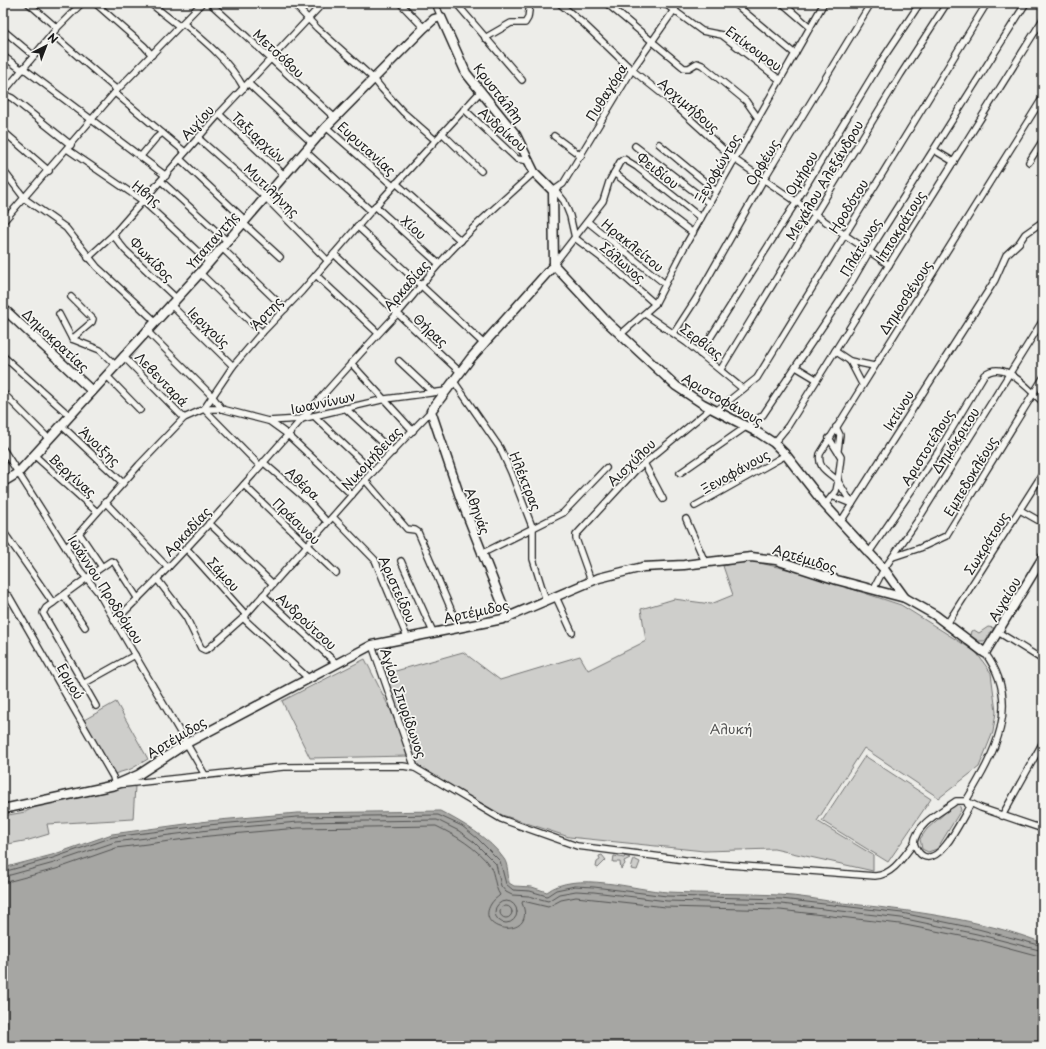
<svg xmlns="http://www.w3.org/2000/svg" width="1046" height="1049" font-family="'Playpen Sans',sans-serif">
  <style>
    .green { fill: #cececb; stroke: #757574 }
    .water { fill: #a6a6a3; stroke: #6f6f6d }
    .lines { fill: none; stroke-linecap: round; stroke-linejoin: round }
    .shore { stroke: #535352; stroke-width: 1 }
    .street-casing { stroke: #1c1c1c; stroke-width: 8 }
    .secondary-casing { stroke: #1c1c1c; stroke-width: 11 }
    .street { stroke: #f6f6f2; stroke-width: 5.5 }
    .secondary { stroke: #f6f6f2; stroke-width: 8 }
    .labels { text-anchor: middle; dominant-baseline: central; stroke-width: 3.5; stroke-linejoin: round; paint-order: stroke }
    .street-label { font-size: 13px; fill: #1c1c1c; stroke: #f6f6f2 }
    .park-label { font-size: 13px; fill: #515151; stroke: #f6f6f2 }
  </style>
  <rect width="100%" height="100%" fill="#edede9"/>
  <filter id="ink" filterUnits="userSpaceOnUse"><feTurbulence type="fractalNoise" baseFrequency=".025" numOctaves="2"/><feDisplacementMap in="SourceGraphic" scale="8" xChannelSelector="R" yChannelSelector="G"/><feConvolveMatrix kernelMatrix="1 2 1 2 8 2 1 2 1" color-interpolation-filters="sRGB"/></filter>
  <g filter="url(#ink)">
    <g class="green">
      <path d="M746 560 800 572 901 605 976 652 991 673 996 712 993 732 979 767 939 798 864 748 817 821 873 855V871L774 849 704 851 569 837 502 815 424 770 417 763 385 674 463 652 500 680 580 656 588 670 646 641 641 609 674 599 711 604 733 595 723 566Z"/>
      <path d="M988 627 994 628 985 641H978L970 635 971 631 974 630 979 633Z"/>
      <path d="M365 659 391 711 409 756 310 758 282 701Z"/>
      <path d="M116 702 148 759 131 769 114 774 84 720Z"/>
      <path d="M865 756 931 799 888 862 822 821Z"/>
      <path d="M135 786 133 819 47 824 49 834 29 840 3 845V816L25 812 47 801 95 791Z"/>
      <path d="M959 804 961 810 937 849 928 852 922 849 920 839 927 829 954 805Z"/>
      <path d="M602 855 606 860 598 868 596 867 597 862 600 860 599 856Z"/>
      <path d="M614 856 624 858 625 856 630 858 624 861 625 864 621 869 620 862H613Z"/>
      <path d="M634 859 640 862 637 870 631 869Z"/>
    </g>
    <path class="water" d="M440 811C461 822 490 838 504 859 508 864 508 876 509 883L514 886 532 887 547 892C575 870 634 890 668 892 705 894 742 893 779 895 800 896 821 900 842 903 907 910 982 919 1043 943V1046H3V868L52 855 112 834 208 821 297 813Z"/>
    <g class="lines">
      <g class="shore">
        <path d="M3 872 53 858 113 837 208 825 297 817 438 815 462 826 477 838 500 861 506 884 513 890 530 891 547 896 556 890 575 886 594 887 667 896 781 899 902 913 978 929 1043 946"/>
        <path d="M3 877 54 863 115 842 209 830 298 822 437 820 459 831 474 842 496 864 501 886 506 892 512 895 529 896 548 901 559 894 576 891 594 892 667 901 781 904 901 918 977 934 1043 951"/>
        <path d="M3 883 56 869 116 848 209 836 298 828 436 826C455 835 477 848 490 866 495 874 494 886 500 895 497 898 493 900 491 904 473 933 538 940 522 903L523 901 548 907 561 900 576 897 666 907 780 910 900 924 976 939 1043 957"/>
        <circle cx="506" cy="912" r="11"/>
        <circle cx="506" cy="912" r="6"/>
      </g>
      <defs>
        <g id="street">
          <path d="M28 3 57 28"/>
          <path d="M95 3 144 46 152 55"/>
          <path d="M150 3 179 26"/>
          <path d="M210 3 335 118"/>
          <path d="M293 3 317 28 374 79 382 89 403 112 435 140"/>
          <path d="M400 3 424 28"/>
          <path d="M435 3 441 17"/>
          <path d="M456 3 522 80"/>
          <path d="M559 3 585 25 632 70 667 98 734 159 889 265"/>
          <path d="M606 3 684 68H689L697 63 702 65 746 101 758 118"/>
          <path d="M664 3 702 31 722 35 780 80"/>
          <path d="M734 3 795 54"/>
          <path d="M782 3 810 27"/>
          <path d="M183 23C206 42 229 61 244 88"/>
          <path d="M3 30 34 56"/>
          <path d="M52 34 117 90"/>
          <path d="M485 38 511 23H525L528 18 530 3"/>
          <path d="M3 56 22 70"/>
          <path d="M23 68 166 176"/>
          <path d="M249 84 312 143"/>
          <path d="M3 93 57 28 82 3"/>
          <path d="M115 93 185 152"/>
          <path d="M3 94 12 98 71 145"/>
          <path d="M464 109 517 159 530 161"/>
          <path d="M219 114 284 175"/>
          <path d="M326 127 393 186"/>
          <path d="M3 131 49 171"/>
          <path d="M442 133 481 171"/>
          <path d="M554 136 581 156"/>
          <path d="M198 138 265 197 328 261"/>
          <path d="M659 144 716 191"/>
          <path d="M635 146 709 203"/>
          <path d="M67 149 143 201 208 261"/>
          <path d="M934 150 954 162"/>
          <path d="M305 151 371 211"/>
          <path d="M141 156 156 138 162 133"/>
          <path d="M180 159 245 220"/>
          <path d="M1029 162 1043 140"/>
          <path d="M3 170 25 199 66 228 97 267 155 321"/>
          <path d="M614 173 693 233"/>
          <path d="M161 181 226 240"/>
          <path d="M396 183 461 241"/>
          <path d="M553 191 563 184 632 70 679 3"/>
          <path d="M556 191 564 201 570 216 575 238 612 266 655 304"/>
          <path d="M1043 202V209"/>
          <path d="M375 206 439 264"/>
          <path d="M3 222 117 90 202 3"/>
          <path d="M242 222 280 257"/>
          <path d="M588 222 665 284"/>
          <path d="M357 226 484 344"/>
          <path d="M113 235 125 250 176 298"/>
          <path d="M221 247 285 309"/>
          <path d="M334 254 460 372"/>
          <path d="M88 258 113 235 219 114 323 3"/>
          <path d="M554 264 603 201 609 182 620 162 624 159 637 167 701 218"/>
          <path d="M200 273 262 333"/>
          <path d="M316 275 378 333"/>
          <path d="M71 297 93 319 92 322 72 339"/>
          <path d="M170 304 233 366"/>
          <path d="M59 314 72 339 100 350 115 365"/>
          <path d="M645 314 687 343 743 389"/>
          <path d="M146 330 212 396 222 409 268 421 301 419 385 399 446 391"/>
          <path d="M674 333 696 299 764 179 871 3"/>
          <path d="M620 335 655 304 685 246 824 3"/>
          <path d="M835 351 850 361 862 384"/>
          <path d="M700 354 796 202 882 60 920 3"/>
          <path d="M3 356 70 416"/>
          <path d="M123 356 184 418"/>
          <path d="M399 361 432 392"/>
          <path d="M850 361 874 366"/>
          <path d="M351 363 413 431"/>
          <path d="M796 367 816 379"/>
          <path d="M721 369 901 74 947 3"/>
          <path d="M106 375 140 410"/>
          <path d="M453 380 500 448 511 472 533 529V559L546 601"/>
          <path d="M3 393 49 439"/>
          <path d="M345 408 393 452"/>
          <path d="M204 409 260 466"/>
          <path d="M204 409H222"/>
          <path d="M716 411 757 378 987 3"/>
          <path d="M314 416 373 472"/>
          <path d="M269 421 287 434 352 495"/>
          <path d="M61 425 123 483"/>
          <path d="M836 427 840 435 838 450"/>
          <path d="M829 438 841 457 838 481 852 504"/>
          <path d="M774 443 788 426 1043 19"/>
          <path d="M3 449 80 570 98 592 205 775"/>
          <path d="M34 455 97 512"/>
          <path d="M263 462 308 501 327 522"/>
          <path d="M644 463 663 499"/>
          <path d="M680 473 763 415 847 290 869 252 1026 3"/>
          <path d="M365 480 407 529 415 530 418 532 459 628"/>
          <path d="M244 485 336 573"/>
          <path d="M832 496 852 504"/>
          <path d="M105 502 168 568"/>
          <path d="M825 505 836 491 838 481C829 472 817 469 820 454L1043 97"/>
          <path d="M695 506 786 455"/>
          <path d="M1020 510 1043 523"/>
          <path d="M333 517 375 560 407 637"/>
          <path d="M686 519 705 562"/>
          <path d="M209 523 273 584"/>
          <path d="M840 523 995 280 1006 255 1019 243 1025 234 1042 222"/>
          <path d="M3 531 53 603"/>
          <path d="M79 533 102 567 111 561 114 562 138 599"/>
          <path d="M66 548 139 465 184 418 204 409 233 366 257 338 302 291 371 211 481 91"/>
          <path d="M186 548 246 615"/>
          <path d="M481 554 563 513 606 468"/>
          <path d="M868 554 938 452 984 375C1005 358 1028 390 1043 402"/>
          <path d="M893 557 920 548 946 536 1043 378"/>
          <path d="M401 561 433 632"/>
          <path d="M157 579 186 617 201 648 205 650 208 649 243 618 365 480 431 411"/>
          <path d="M591 581 576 539V535L635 471 711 408"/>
          <path d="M873 590 884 569 918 520 1043 320"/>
          <path d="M3 593 9 596 113 777 115 785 283 767 403 766 415 768 427 775 501 819 577 846 716 864 875 876C893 875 904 856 914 843"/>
          <path d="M263 595 336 663"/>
          <path d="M64 596 85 627"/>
          <path d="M556 597 572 632"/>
          <path d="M243 618 308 678"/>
          <path d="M115 621C215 525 301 415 397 314 412 298 424 281 439 264 467 231 502 202 534 172"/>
          <path d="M947 624 1043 473"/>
          <path d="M998 632 1043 660"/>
          <path d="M372 645 415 768"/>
          <path d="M83 684 135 655"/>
          <path d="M96 706 43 613 46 608 102 567"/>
          <path d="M966 801 969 807C961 820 941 865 923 856 918 853 916 849 914 843 917 823 941 812 956 801H966L981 808 1043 829"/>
          <path d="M966 801C994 754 1023 704 985 653"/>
          <path d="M1002 816 1043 742"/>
          <path d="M1040 828 1043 822"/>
        </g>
        <g id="secondary">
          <path d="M3 308 92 391"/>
          <path d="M3 482 18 473 200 273 326 127 424 28 434 19 441 17 466 73 516 135 534 172 553 191 554 265 607 322 676 386 703 404 757 432 774 443 786 455 825 505 884 569 905 598"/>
          <path d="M508 618 460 497 431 411 471 358 554 265"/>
          <path d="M3 809 115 785 138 775 187 743 372 645 503 619 599 578 643 567 684 565 751 557 776 560 837 580 905 598 935 615 985 653 1043 557"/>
        </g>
      </defs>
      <use href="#street" class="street-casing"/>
      <use href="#secondary" class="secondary-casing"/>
      <use href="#street" class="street"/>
      <use href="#secondary" class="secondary"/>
    </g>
  </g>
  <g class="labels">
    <g class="street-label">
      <text transform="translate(754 48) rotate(36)">Επίκουρου</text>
      <text transform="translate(279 53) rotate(43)">Μετσόβου</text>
      <text transform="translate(606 92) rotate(-58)">Πυθαγόρα</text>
      <text transform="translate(499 93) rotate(52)">Κρυστάλλη</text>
      <text transform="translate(689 105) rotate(41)">Αρχιμήδους</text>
      <text transform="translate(197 122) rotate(-48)">Αιγίου</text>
      <text transform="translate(503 129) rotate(41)">Ανδρίκου</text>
      <text transform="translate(259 137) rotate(43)">Ταξιαρχών</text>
      <text transform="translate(367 148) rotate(42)">Ευρυτανίας</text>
      <text transform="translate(762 162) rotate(-59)">Ορφέως</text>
      <text transform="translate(717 168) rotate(-60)">Ξενοφώντος</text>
      <text transform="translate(658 170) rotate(38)">Φειδίου</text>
      <text transform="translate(801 173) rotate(-59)">Ομήρου</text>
      <text transform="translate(824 180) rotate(-59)">Μεγάλου Αλεξάνδρου</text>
      <text transform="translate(272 190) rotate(44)">Μυτιλήνης</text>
      <text transform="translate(147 193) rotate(38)">Ηβης</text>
      <text transform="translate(848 206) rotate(-58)">Ηροδότου</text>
      <text transform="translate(900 226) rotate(-58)">Ιπποκράτους</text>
      <text transform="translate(414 227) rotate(42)">Χίου</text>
      <text transform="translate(212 240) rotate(-49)">Υπαπαντής</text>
      <text transform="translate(633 245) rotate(39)">Ηρακλείτου</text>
      <text transform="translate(860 247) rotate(-59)">Πλάτωνος</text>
      <text transform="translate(152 259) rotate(45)">Φωκίδος</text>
      <text transform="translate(623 262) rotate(40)">Σόλωνος</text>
      <text transform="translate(406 285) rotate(-49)">Αρκαδίας</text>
      <text transform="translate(905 297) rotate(-57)">Δημοσθένους</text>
      <text transform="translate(266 313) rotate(-46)">Άρτης</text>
      <text transform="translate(209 327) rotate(44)">Ιεριχούς</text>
      <text transform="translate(431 330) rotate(43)">Θήρας</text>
      <text transform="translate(56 340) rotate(43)">Δημοκρατίας</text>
      <text transform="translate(702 341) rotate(37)">Σερβίας</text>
      <text transform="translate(162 379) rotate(46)">Λεβενταρά</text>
      <text transform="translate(723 399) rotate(30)">Αριστοφάνους</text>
      <text transform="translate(323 402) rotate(-12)">Ιωαννίνων</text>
      <text transform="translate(898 410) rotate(-58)">Ικτίνου</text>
      <text transform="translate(955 440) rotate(-57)">Δημόκριτου</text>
      <text transform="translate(100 446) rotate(43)">Άνοιξης</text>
      <text transform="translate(927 447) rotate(-58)">Αριστοτέλους</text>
      <text transform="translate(371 458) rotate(-47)">Νικομήδειας</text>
      <text transform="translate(631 462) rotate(-44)">Αισχύλου</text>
      <text transform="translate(735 471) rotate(-29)">Ξενοφάνους</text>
      <text transform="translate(73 475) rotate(42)">Βεργίνας</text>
      <text transform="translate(970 476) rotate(-59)">Εμπεδοκλέους</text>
      <text transform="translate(526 481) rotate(68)">Ηλέκτρας</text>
      <text transform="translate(303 483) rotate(43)">Αθέρα</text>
      <text transform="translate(478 511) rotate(70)">Αθηνάς</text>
      <text transform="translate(297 521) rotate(44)">Πράσινου</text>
      <text transform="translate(187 531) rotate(-47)">Αρκαδίας</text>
      <text transform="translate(986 543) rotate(-58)">Σωκράτους</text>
      <text transform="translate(805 558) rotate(17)">Αρτέμιδος</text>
      <text transform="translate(224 574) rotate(48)">Σάμου</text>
      <text transform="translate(106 589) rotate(57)">Ιωάννου Προδρόμου</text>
      <text transform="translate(398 589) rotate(66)">Αριστείδου</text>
      <text transform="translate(1004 599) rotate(-59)">Αιγαίου</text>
      <text transform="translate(476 611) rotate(-12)">Αρτέμιδος</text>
      <text transform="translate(307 621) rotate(43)">Ανδρούτσου</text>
      <text transform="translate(71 681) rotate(60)">Ερμού</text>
      <text transform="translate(404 703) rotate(71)">Αγίου Σπυρίδωνος</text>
      <text transform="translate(176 737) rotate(-31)">Αρτέμιδος</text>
    </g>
    <g class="park-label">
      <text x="731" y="728">Αλυκή</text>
    </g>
  </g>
  <rect width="1046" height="1049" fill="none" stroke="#f6f6f2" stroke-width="16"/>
  <rect x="8" y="8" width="1030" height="1033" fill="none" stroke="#1c1c1c" stroke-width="1.5" filter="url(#ink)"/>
  <g transform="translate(46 46) rotate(42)" stroke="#f6f6f2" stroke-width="3" paint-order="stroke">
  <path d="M0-3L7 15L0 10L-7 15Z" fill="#1c1c1c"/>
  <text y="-6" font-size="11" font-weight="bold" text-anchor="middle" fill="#1c1c1c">N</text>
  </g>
</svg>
